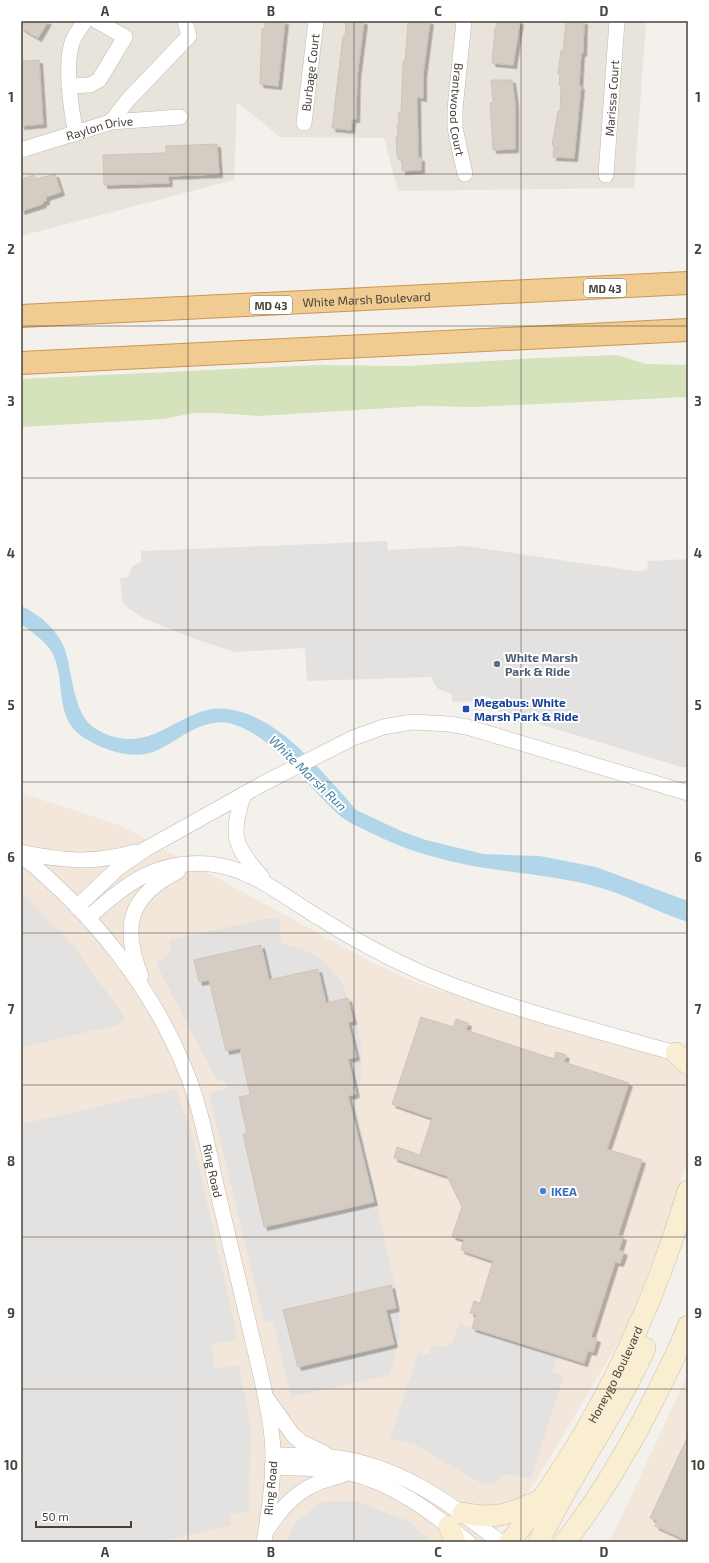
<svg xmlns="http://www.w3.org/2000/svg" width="709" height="1563" font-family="'Exo 2',sans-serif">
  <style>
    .residential { fill: #e8e3db }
    .commercial { fill: #f3e7db }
    .green { fill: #d4e3bb }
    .parking { fill: #e4e2e0 }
    .water { fill: #b1d6e9 }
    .building { fill: #d5cdc3; stroke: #cfc4b7; filter: url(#shadow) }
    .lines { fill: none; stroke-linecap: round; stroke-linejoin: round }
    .minor-casing { stroke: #bfb9b0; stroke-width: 16 }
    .secondary-casing { stroke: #cec0a2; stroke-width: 22 }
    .trunk-casing { stroke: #cc964f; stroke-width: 24 }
    .minor { stroke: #fff; stroke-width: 15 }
    .secondary { stroke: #f9edd2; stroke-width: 21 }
    .trunk { stroke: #f0cc92; stroke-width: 22 }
    .grid { fill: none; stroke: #48423b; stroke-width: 1; stroke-opacity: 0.55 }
    .service-dot { fill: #5c6f8a; stroke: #fff; stroke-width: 1.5 }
    .transit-dot { fill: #1a4fb4; stroke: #fff; stroke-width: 1.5 }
    .shop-dot { fill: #3f7fe0; stroke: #fff; stroke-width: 1.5 }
    .labels { text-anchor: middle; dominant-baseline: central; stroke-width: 4; stroke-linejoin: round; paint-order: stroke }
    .shield { fill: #fff; stroke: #7f7b76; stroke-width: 1 }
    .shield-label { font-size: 11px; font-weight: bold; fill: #48423b }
    .street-label { font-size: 12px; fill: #48423b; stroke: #fff }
    .service-label { font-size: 12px; font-weight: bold; fill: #4e5e75; stroke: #fff; text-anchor: start }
    .transit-label { font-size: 12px; font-weight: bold; fill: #164399; stroke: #fff; text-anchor: start }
    .shop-label { font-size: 12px; font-weight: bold; fill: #366cbe; stroke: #fff; text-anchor: start }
    .water-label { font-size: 13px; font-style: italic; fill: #3e7da0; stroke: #fff }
    .neatline { fill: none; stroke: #48423b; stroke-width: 1.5 }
    .grid-label { font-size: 13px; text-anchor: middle; font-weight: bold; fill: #48423b }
  </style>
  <defs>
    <filter id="shadow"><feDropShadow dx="3.5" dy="3.5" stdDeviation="0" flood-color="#0004"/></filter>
  </defs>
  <rect width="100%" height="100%" fill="#f4f1ec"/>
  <path class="residential" d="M21 21H646L634 188 398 191 384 138 280 137 237 102 234 180 21 236Z"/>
  <g class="commercial">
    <path d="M21 793 120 825 375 964 422 985 661 1057 678 1066 688 1077V1159L664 1231 625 1331 536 1481 486 1542H21Z"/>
    <path d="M688 1374V1542H610L611 1539Z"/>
  </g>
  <path class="green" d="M617 355 646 364 688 365V397L474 407 423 406 258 416 216 413H193L164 419 21 427V379L315 365 406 366 538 358Z"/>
  <g class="parking">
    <path d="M387 541 388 550 465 546 636 571 647 570 648 561 688 559V767H681L487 708 491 698 480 695 478 701 453 702 451 694 438 689 434 684 432 677 307 681 305 648 235 652 198 640 145 619 129 609 122 601 120 578 128 577 132 567 136 564 141 562V551Z"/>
    <path d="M21 892 73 945 126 1019 117 1025 21 1048Z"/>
    <path d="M280 918 281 943 302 949 321 958 342 983 355 1017 362 1048 361 1075 356 1105 396 1292 400 1325 399 1338 390 1375 291 1397 273 1321 264 1322 209 1094 227 1088 225 1082 216 1079 156 964 171 952 169 940 265 919Z"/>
    <path d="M176 1089 191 1132 238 1339 211 1345 215 1369 239 1365 251 1428 249 1511 229 1514 231 1525 159 1542H21V1124Z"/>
    <path d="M459 1324 558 1355 552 1372 564 1376 531 1478 505 1474 493 1484 481 1483 415 1445 390 1438 418 1352 429 1355 431 1347 438 1345 445 1347 452 1343Z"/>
    <path d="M356 1501 408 1521 432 1542H287L295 1523 321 1502Z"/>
  </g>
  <path class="water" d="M21 606C38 613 57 630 64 647 73 671 72 715 96 729 152 762 180 703 227 709 276 715 314 763 345 797L356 810 401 831 426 840 483 854 540 856 596 867 688 901V922C655 912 625 893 590 885 538 872 483 872 431 856 411 851 390 842 371 833 360 827 348 823 339 815 304 784 276 736 229 723 222 721 212 723 205 725 188 730 174 742 158 750 135 761 106 751 86 739 51 718 68 679 51 651 45 641 31 631 21 624Z"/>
  <g class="building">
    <path d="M21 21H48L38 38 21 28Z"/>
    <path d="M266 21H285L278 86 260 84 262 29H264Z"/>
    <path d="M346 21H364L357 76 356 119H352L351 130 332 128 343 36 345 37Z"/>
    <path d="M411 21H430L423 74V98L417 97 418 158H421V170L402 171V159L399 160 397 155 396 137H398L397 125H399L398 113H401L403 61H405L408 23 410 24Z"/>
    <path d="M497 21H520L513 65 492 63 495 28H496Z"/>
    <path d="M566 21H584L583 53H581L579 86H581L574 158 553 157 554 145H552L558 111H560L561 86 559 85 560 74H558L561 51H563Z"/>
    <path d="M39 60 43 124 21 126V61Z"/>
    <path d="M491 80H512L515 103V149L493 150 490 103H493Z"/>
    <path d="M217 144 219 174 168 176 169 183 104 185 103 155 166 153V146Z"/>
    <path d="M55 174 61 192 46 197V201L42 202 43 204 21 211V179L34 175 36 179Z"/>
    <path d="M261 945 269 980 318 969 326 1003 348 998 353 1021 348 1022 356 1057 348 1059 356 1094 348 1096 374 1202 264 1227 243 1134 247 1133 239 1097 250 1095 240 1048 226 1051 209 980 199 982 194 960Z"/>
    <path d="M421 1017 453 1027 456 1019 468 1023 466 1030 554 1059 556 1052 566 1055 564 1062 629 1083 607 1149 642 1160 618 1235 623 1237 619 1250 624 1252 620 1263 615 1262 591 1337 597 1339 593 1352 588 1351 584 1363 472 1328 476 1315 470 1313 474 1301 480 1303 493 1261 461 1250 464 1240 452 1236 462 1207 447 1176 394 1158 397 1147 420 1155 432 1118 392 1104Z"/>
    <path d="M391 1285 396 1308 386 1310 394 1344 298 1367 283 1310Z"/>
    <path d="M688 1436V1541L655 1526 657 1521 650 1518Z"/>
  </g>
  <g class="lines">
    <defs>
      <g id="minor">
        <path id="s1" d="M464 21 455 109V128L465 174"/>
        <path d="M69 86 90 85 99 80 125 37 97 21"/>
        <path d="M111 122 127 101 189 36 185 21"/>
        <path id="s2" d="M304 123 316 21"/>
        <path d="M76 134C71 110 64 62 73 40 76 33 81 27 85 21"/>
        <path id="s3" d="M21 150 111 122 180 117"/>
        <path id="s4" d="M606 175 617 21"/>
        <path d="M244 794C230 834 233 846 262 877"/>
        <path d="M21 852C62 861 94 864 135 852"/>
        <path id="s5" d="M21 855C91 912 151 985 185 1069 201 1107 208 1149 217 1189 232 1252 247 1316 262 1380 267 1405 273 1431 273 1456 273 1485 269 1514 264 1542"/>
        <path d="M77 907 118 868 144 850 264 783 353 738 383 727 412 722 449 724 467 727 688 793"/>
        <path d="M88 918C125 884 157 859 210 864 251 868 283 896 318 917 351 938 386 957 422 973 504 1008 599 1031 686 1056"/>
        <path d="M141 976C121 926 129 896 178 871"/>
        <path d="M268 1400 293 1435 301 1442 324 1453"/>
        <path d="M273 1455C292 1455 312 1455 331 1457 397 1464 449 1502 500 1542"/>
        <path d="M272 1467C298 1468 324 1468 349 1473 394 1483 433 1513 468 1542"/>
        <path d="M269 1527C289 1497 307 1483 343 1475"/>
      </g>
      <g id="secondary">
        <path d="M676 1053 688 1064"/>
        <path d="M463 1513C498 1520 509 1514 540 1500"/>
        <path d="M449 1526 455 1542"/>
        <path id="s6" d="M510 1542C592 1438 650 1318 688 1191"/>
        <path d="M539 1542C570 1475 615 1416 645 1348"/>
        <path d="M565 1542C602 1495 632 1443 659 1389 669 1368 680 1348 688 1326"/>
      </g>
      <g id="trunk">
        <path id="s7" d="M21 316 688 283"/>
        <path d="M21 363 688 330"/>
      </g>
    </defs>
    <use href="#minor" class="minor-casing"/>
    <use href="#secondary" class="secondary-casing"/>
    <use href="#trunk" class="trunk-casing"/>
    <use href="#minor" class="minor"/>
    <use href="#secondary" class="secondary"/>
    <use href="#trunk" class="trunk"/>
  </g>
  <path class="grid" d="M188 21V1542M354 21V1542M521 21V1542M21 174H688M21 326H688M21 478H688M21 630H688M21 782H688M21 933H688M21 1085H688M21 1237H688M21 1389H688"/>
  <circle class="service-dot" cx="497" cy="664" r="4"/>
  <rect class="transit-dot" x="462" y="705" width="8" height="8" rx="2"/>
  <circle class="shop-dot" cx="543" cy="1191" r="4"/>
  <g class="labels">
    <g class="shield">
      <rect x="584" y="279" width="42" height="18" rx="3"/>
      <rect x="250" y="296" width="42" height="18" rx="3"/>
    </g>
    <g class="shield-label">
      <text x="605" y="288">MD 43</text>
      <text x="271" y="305">MD 43</text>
    </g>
    <g class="street-label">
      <text stroke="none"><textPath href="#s2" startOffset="51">Burbage Court</textPath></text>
      <text stroke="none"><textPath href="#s4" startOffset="77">Marissa Court</textPath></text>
      <text stroke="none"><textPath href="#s1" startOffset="89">Brantwood Court</textPath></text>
      <text stroke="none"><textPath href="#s3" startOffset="82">Raylon Drive</textPath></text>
      <text stroke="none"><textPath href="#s7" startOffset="346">White Marsh Boulevard</textPath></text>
      <text stroke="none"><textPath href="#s5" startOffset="378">Ring Road</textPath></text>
      <text stroke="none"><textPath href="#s6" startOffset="198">Honeygo Boulevard</textPath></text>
      <text transform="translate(270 1488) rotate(-85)">Ring Road</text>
    </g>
    <g class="service-label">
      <text x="505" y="657">White Marsh<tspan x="505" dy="14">Park &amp; Ride</tspan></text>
    </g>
    <g class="transit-label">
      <text x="474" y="702">Megabus: White<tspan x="474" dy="14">Marsh Park &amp; Ride</tspan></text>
    </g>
    <g class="shop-label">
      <text x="551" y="1191">IKEA</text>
    </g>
    <g class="water-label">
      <text transform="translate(308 773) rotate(44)">White Marsh Run</text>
    </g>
  </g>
  <rect width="709" height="1563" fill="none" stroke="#ffffff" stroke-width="44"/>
  <path d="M36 1521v6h95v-6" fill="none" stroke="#48423b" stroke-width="2"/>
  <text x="42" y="1521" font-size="12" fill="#48423b" stroke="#ffffff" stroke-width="3" paint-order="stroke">50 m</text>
  <rect x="22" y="22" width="665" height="1519" class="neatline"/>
  <g class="grid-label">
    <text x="105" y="16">A</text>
    <text x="271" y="16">B</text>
    <text x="438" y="16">C</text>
    <text x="604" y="16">D</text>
    <text x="11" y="102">1</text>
    <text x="698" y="102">1</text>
    <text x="11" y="254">2</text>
    <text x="698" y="254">2</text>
    <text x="11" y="406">3</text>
    <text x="698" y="406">3</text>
    <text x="11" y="558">4</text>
    <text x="698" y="558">4</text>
    <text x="11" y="710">5</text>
    <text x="698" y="710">5</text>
    <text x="11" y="862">6</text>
    <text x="698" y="862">6</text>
    <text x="11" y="1014">7</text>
    <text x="698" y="1014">7</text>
    <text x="11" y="1166">8</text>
    <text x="698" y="1166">8</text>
    <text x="11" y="1318">9</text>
    <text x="698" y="1318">9</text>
    <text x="11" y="1470">10</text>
    <text x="698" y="1470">10</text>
    <text x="105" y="1557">A</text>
    <text x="271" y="1557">B</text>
    <text x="438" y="1557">C</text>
    <text x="604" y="1557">D</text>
  </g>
</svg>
